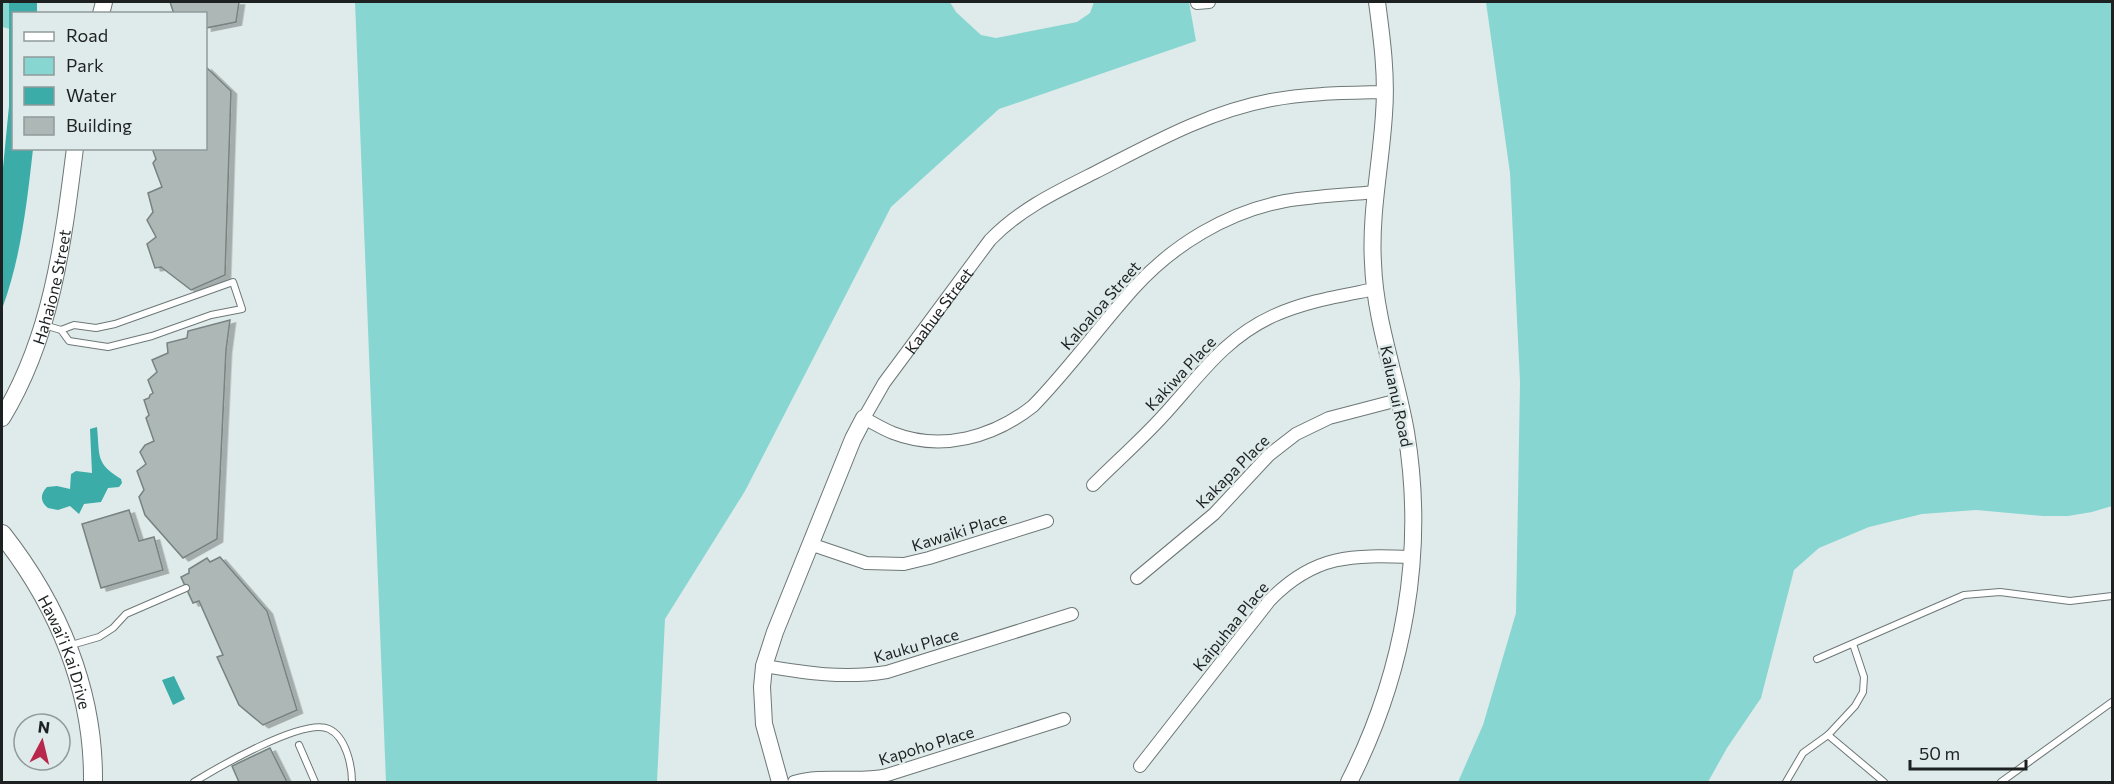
<svg xmlns="http://www.w3.org/2000/svg" width="2114" height="784" font-family="Commissioner,sans-serif">
  <style>
    .green { fill: #88d6d2 }
    .water { fill: #3baca8 }
    .building { fill: #acb7b6; stroke: #778281; stroke-width: 1.5; filter: url(#shadow) }
    .lines { fill: none; stroke-linecap: round; stroke-linejoin: round }
    .service-casing { stroke: #6d7776; stroke-width: 8 }
    .minor-casing { stroke: #6d7776; stroke-width: 14 }
    .tertiary-casing { stroke: #6d7776; stroke-width: 18 }
    .secondary-casing { stroke: #6d7776; stroke-width: 20 }
    .service { stroke: #fff; stroke-width: 6 }
    .minor { stroke: #fff; stroke-width: 12 }
    .tertiary { stroke: #fff; stroke-width: 16 }
    .secondary { stroke: #fff; stroke-width: 18 }
    .labels { text-anchor: middle; dominant-baseline: central; stroke-width: 5; stroke-linejoin: round; paint-order: stroke }
    .street-label { font-size: 16px; fill: #1d2121; stroke: #dfebea }
  </style>
  <defs>
    <filter id="shadow"><feDropShadow dx="5.5" dy="3" stdDeviation="0" flood-color="#0004"/></filter>
  </defs>
  <rect width="100%" height="100%" fill="#dfebea"/>
  <g class="green">
    <path d="M2 2H9L10 29 2 27Z"/>
    <path d="M355 2H950L956 12 981 35 996 38 1077 22 1090 13 1094 2H1189L1196 41 999 109 891 207 745 491 665 619 657 782H386Z"/>
    <path d="M1486 2H2112V506L2092 512 2068 516H2043L1976 510 1922 514 1869 527 1819 548 1794 570 1761 698 1727 748 1708 782H1458L1483 725 1516 613 1520 382 1510 173Z"/>
  </g>
  <g class="water">
    <path d="M9 2H37V13L14 14V148L33 149C27 202 21 258 2 309V178L9 106Z"/>
    <path d="M97 427C100 456 95 463 121 479L122 483 119 487 108 488 101 502 84 504 79 514 70 506 58 510 48 508C40 502 40 494 47 487L57 486 70 489 71 474 76 471 92 473 90 429Z"/>
    <path d="M174 676 185 699 173 705 162 680Z"/>
  </g>
  <g class="building">
    <path d="M170 2H239L236 22 206 28V14H174Z"/>
    <path d="M206 67 231 91 225 275 191 290 161 267 155 268 147 244 156 237 147 220 153 212 148 193 162 187 153 163 156 159 152 148H206Z"/>
    <path d="M230 320 226 350 217 539 183 558 145 515 139 497 144 490 137 471 146 464 140 452 145 445 154 441 146 418 149 415 144 400 149 398 150 395 153 393 148 380 157 372 152 360 168 353 167 343 187 338 188 331Z"/>
    <path d="M129 510 139 541 154 537 163 570 101 588 82 524Z"/>
    <path d="M220 557 267 611 297 710 263 725 239 705 217 657 223 655 199 601 193 603 181 577 189 573V569L207 558 210 562Z"/>
    <path d="M270 748 287 782H239L232 766Z"/>
  </g>
  <g class="lines">
    <defs>
      <g id="service">
        <path d="M44 325 61 330 69 341 108 347 152 336 211 315 242 309 233 282 115 324 96 328 74 325 61 330"/>
        <path d="M68 646 99 637 113 628 126 614 186 588"/>
        <path d="M1817 659 1964 595 2000 592 2070 601 2112 596"/>
        <path d="M1828 735 1884 782"/>
        <path d="M299 745 315 782"/>
        <path d="M194 782C217 768 304 717 329 729 346 737 352 766 352 782"/>
        <path d="M1786 782 1803 753 1828 735 1855 706 1863 692 1864 677 1853 644"/>
        <path d="M2001 782 2112 702"/>
      </g>
      <g id="minor">
        <path d="M1197 3 1209 2"/>
        <path id="s1" d="M1375 192C1345 195 1315 196 1285 201 1227 212 1173 245 1134 288 1099 327 1069 369 1033 406 994 437 942 452 893 433 883 429 873 423 864 418L884 383 990 240C1020 209 1056 192 1094 173 1151 144 1207 112 1271 100 1308 93 1347 93 1385 92"/>
        <path d="M1093 485C1116 462 1140 441 1162 417 1198 378 1223 339 1273 316 1306 301 1340 296 1375 289"/>
        <path d="M810 544 866 563 904 564 929 558 1047 521"/>
        <path d="M1137 578 1214 514 1269 455 1296 434 1329 418 1398 400"/>
        <path d="M764 666C806 673 844 679 887 672L1072 614"/>
        <path d="M1140 766 1270 600C1315 554 1352 555 1412 557"/>
        <path d="M794 782C824 773 856 782 887 775L1064 719"/>
      </g>
      <g id="tertiary">
        <path d="M101 14 104 2"/>
        <path id="s2" d="M2 418C52 336 63 243 75 148"/>
        <path d="M780 782 764 724 762 687 764 666 775 632 853 439 864 418"/>
        <path d="M1349 782C1404 674 1426 552 1406 432 1396 375 1375 321 1373 263 1370 213 1381 164 1384 114 1387 76 1382 39 1377 2"/>
      </g>
      <g id="secondary">
        <path id="s3" d="M2 534C58 605 94 690 93 782"/>
      </g>
    </defs>
    <use href="#service" class="service-casing"/>
    <use href="#minor" class="minor-casing"/>
    <use href="#tertiary" class="tertiary-casing"/>
    <use href="#secondary" class="secondary-casing"/>
    <use href="#service" class="service"/>
    <use href="#minor" class="minor"/>
    <use href="#tertiary" class="tertiary"/>
    <use href="#secondary" class="secondary"/>
  </g>
  <g class="labels">
    <g class="street-label">
      <text stroke="none"><textPath href="#s2" startOffset="141">Hahaione Street</textPath></text>
      <text transform="translate(1100 305) rotate(-49)">Kaloaloa Street</text>
      <text stroke="none"><textPath href="#s1" startOffset="736">Kaahue Street</textPath></text>
      <text transform="translate(1180 373) rotate(-47)">Kakiwa Place</text>
      <text transform="translate(1397 396) rotate(78)">Kaluanui Road</text>
      <text transform="translate(1232 471) rotate(-45)">Kakapa Place</text>
      <text transform="translate(959 531) rotate(-17)">Kawaiki Place</text>
      <text transform="translate(1230 626) rotate(-51)">Kaipuhaa Place</text>
      <text transform="translate(916 645) rotate(-16)">Kauku Place</text>
      <text stroke="none"><textPath href="#s3" startOffset="135">Hawai’i Kai Drive</textPath></text>
      <text transform="translate(926 745) rotate(-17)">Kapoho Place</text>
    </g>
  </g>
  <rect width="2114" height="784" fill="none" stroke="#1d2121" stroke-width="6"/>
  <rect x="12" y="12" width="195" height="138" fill="#dfebea" stroke="#919a9a" stroke-width="1.5"/>
  <rect x="24" y="32" width="30" height="9" fill="#ffffff" stroke="#919a9a" stroke-width="1.5"/>
  <text x="66" y="42" font-size="18" fill="#1d2121">Road</text>
  <rect x="24" y="57" width="30" height="18" fill="#88d6d2" stroke="#919a9a" stroke-width="1.5"/>
  <text x="66" y="72" font-size="18" fill="#1d2121">Park</text>
  <rect x="24" y="87" width="30" height="18" fill="#3baca8" stroke="#919a9a" stroke-width="1.5"/>
  <text x="66" y="102" font-size="18" fill="#1d2121">Water</text>
  <rect x="24" y="117" width="30" height="18" fill="#acb7b6" stroke="#919a9a" stroke-width="1.5"/>
  <text x="66" y="132" font-size="18" fill="#1d2121">Building</text>
  <g transform="translate(42 742) rotate(7)"><circle r="28" fill="#dfebea" stroke="#919a9a" stroke-width="1.5"/>
  <path d="M0-4.5L10 22L0 15L-10 22Z" fill="#b8284d"/>
  <text y="-9" font-size="16" font-weight="bold" text-anchor="middle" fill="#1d2121">N</text>
  </g>
  <path d="M1910 760v9h116v-9" fill="none" stroke="#1d2121" stroke-width="3"/>
  <text x="1919" y="760" font-size="18" fill="#1d2121" stroke="#dfebea" stroke-width="4.5" paint-order="stroke">50 m</text>
</svg>
